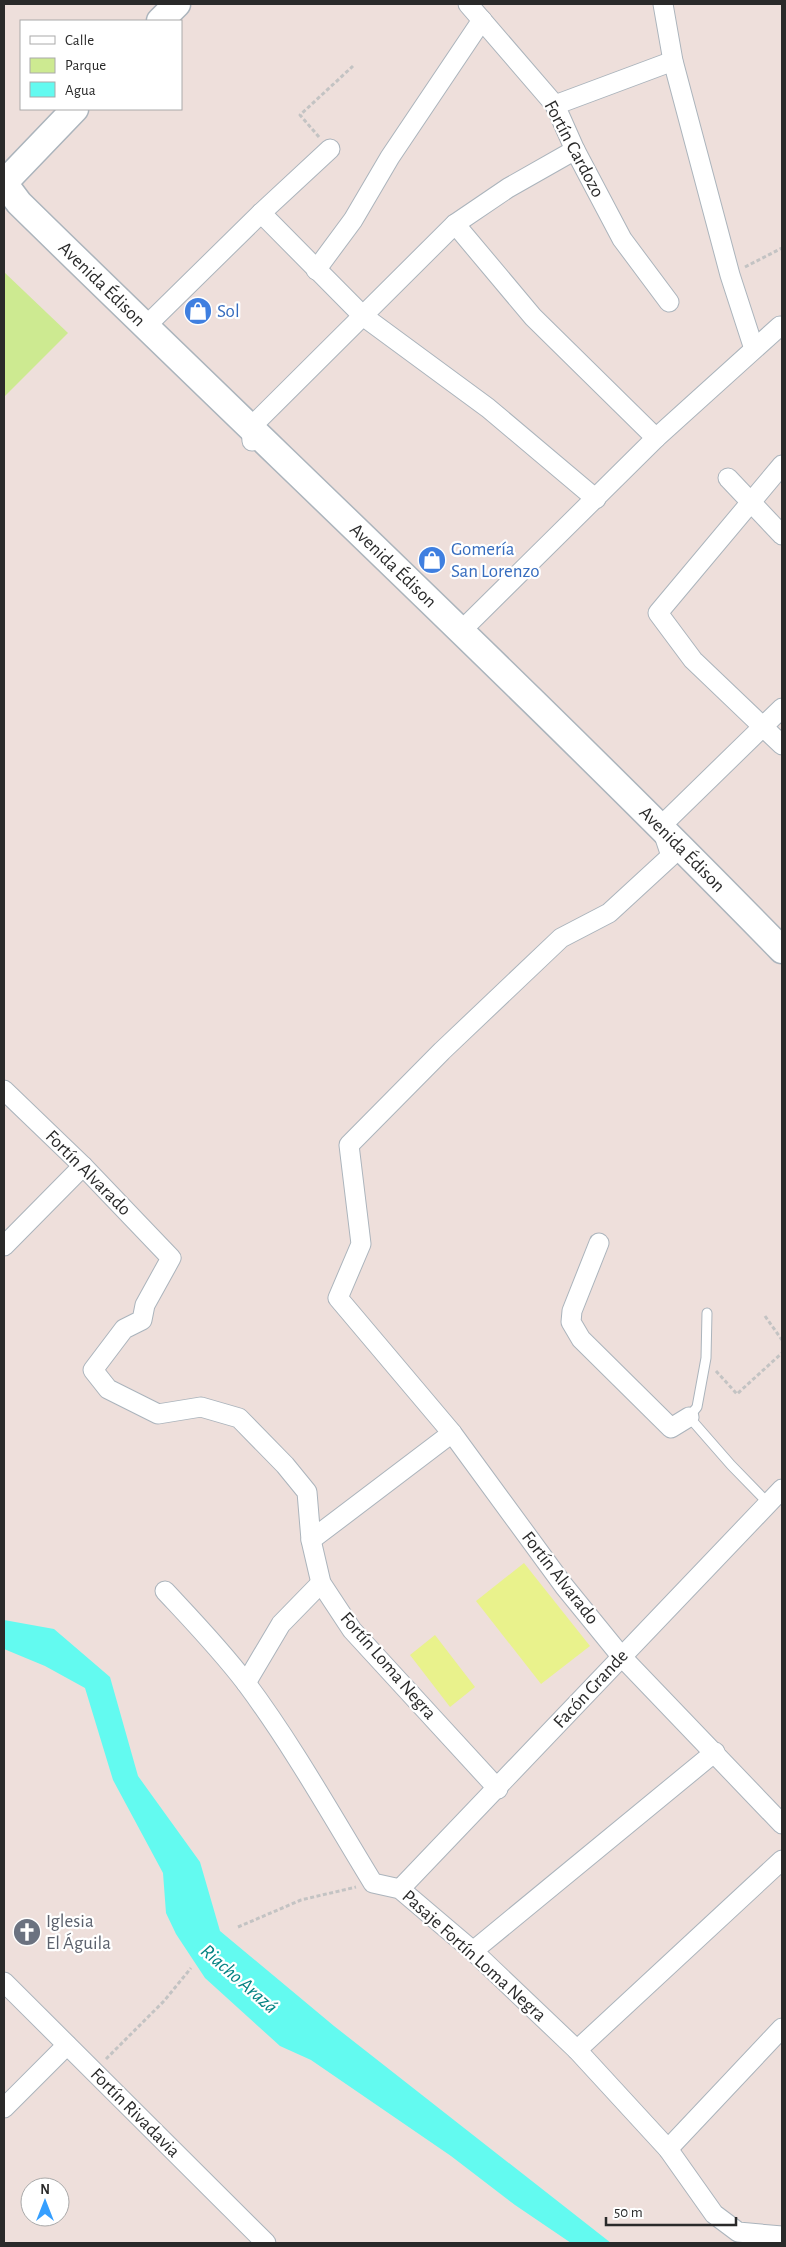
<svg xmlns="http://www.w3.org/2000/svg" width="786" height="2247" font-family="'Alegreya Sans',sans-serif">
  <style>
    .green { fill: #cdea91 }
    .pitch { fill: #e9f28c }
    .water { fill: #63faf0 }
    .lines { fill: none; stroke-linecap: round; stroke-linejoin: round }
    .lane-casing { stroke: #abb4bc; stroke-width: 11 }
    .street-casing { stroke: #abb4bc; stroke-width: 21 }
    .secondary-casing { stroke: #abb4bc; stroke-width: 29 }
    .path { stroke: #c3c3c3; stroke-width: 3; stroke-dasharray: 4 2.5; stroke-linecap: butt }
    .lane { stroke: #fff; stroke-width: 9 }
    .street { stroke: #fff; stroke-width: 19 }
    .secondary { stroke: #fff; stroke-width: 26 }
    .labels { text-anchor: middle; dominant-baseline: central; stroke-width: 4.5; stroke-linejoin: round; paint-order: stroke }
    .street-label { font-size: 19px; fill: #2a2a2a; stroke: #fff }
    .shop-label { font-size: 19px; fill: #366cbe; stroke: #fff; text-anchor: start }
    .worship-label { font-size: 19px; fill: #5b616d; stroke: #fff; text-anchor: start }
    .water-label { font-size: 20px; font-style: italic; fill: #048282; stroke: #fff }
  </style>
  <rect width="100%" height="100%" fill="#eedfdb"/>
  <path class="green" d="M4 272 68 333 4 397Z"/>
  <g class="pitch">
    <path d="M524 1563 590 1646 541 1684 476 1601Z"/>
    <path d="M435 1635 475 1687 450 1707 410 1655Z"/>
  </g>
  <path class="water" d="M4 1620 54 1629 110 1677 138 1776 200 1862 220 1931 334 2026 611 2243H571L515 2205 451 2156 311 2060 280 2046 205 1978 176 1934 166 1913 163 1873 113 1780 85 1688 45 1666 4 1649Z"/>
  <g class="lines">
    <defs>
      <path id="lane" d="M707 1313 706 1358 697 1407 689 1417 731 1465 768 1503"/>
      <g id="street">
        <path d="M468 4 555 105 575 150 622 239 669 302"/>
        <path d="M663 4 673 61 730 275 754 349"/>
        <path d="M555 105 673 61"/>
        <path d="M261 213 363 316 488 408 596 499"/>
        <path d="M455 224 533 317 656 438"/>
        <path d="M316 270 353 220 390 157 482 20"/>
        <path d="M145 327 261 213 330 149"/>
        <path d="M252 441 251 427 455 224 508 188 575 150"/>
        <path d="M782 465 658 613 693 660 782 745"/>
        <path d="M728 478 782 535"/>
        <path d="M462 630 656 438 780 326 782 328"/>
        <path d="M782 708 661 826 671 856 609 913 561 938 442 1051 349 1145 361 1244 338 1298 452 1433 564 1586 621 1656 782 1824"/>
        <path d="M4 1090 83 1166 171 1258 145 1305 142 1320 124 1329 93 1370 108 1389 158 1414 201 1407 239 1418 285 1465 307 1492 311 1540 321 1583 352 1630 498 1789"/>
        <path d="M599 1243 572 1311 571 1322 581 1339 671 1428 689 1417"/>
        <path d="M4 1246 83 1166"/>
        <path d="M311 1540 452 1433"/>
        <path d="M165 1591C193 1621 221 1650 246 1683 293 1746 332 1816 373 1883L400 1889 473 1951 577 2050 668 2149 714 2214 738 2232 782 2236"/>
        <path d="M246 1683 281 1624 321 1583"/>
        <path d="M400 1889 782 1489"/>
        <path d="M473 1951 715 1752"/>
        <path d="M4 1982 266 2243"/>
        <path d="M577 2050 782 1860"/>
        <path d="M4 2108 67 2045"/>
        <path d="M668 2149 782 2028"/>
      </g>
      <g id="secondary">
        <path d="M160 21 177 4"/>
        <path id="s1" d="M4 183 19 203C273 452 533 695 782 950"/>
        <path d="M4 183 75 109"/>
      </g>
    </defs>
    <use href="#lane" class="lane-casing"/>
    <use href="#street" class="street-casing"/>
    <use href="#secondary" class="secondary-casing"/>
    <g class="path">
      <path d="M319 137 300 115 353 66"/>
      <path d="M745 267 782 248"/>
      <path d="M765 1316 782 1340"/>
      <path d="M716 1371 737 1394 782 1353"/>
      <path d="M238 1927 301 1900 356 1887"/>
      <path d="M106 2059 164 2001 191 1968"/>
    </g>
    <use href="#lane" class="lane"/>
    <use href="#street" class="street"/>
    <use href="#secondary" class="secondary"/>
  </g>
  <defs>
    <symbol id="shop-disc" viewBox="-11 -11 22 22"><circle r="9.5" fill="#3f7fe0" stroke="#fff"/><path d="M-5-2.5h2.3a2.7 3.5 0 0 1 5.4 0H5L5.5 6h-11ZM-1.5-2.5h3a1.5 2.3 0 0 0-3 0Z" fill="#fff"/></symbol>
    <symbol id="church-disc" viewBox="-11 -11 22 22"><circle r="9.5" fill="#6b7280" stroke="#fff"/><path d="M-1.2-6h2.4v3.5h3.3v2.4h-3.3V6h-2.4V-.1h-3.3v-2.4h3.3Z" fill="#fff"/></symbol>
  </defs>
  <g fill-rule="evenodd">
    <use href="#shop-disc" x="182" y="295" width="32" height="32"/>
    <use href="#shop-disc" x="416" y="544" width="32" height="32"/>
    <use href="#church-disc" x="11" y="1916" width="32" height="32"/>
  </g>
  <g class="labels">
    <g class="street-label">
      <text transform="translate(574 149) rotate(62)">Fortín Cardozo</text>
      <text stroke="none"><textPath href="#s1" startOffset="141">Avenida Édison</textPath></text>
      <text stroke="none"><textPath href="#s1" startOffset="546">Avenida Édison</textPath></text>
      <text stroke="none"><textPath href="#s1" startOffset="951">Avenida Édison</textPath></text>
      <text transform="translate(88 1173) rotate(45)">Fortín Alvarado</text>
      <text transform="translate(560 1578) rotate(52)">Fortín Alvarado</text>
      <text transform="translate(388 1666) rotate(49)">Fortín Loma Negra</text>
      <text transform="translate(591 1689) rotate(-47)">Facón Grande</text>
      <text transform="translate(474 1956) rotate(42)">Pasaje Fortín Loma Negra</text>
      <text transform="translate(135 2113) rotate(45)">Fortín Rivadavia</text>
    </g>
    <g class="shop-label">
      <text x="217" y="311">Sol</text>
      <text x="451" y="549">Gomería<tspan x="451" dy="22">San Lorenzo</tspan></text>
    </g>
    <g class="worship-label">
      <text x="46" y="1921">Iglesia<tspan x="46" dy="22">El Águila</tspan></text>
    </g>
    <g class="water-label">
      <text transform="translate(239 1979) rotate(41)">Riacho Arazá</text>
    </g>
  </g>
  <rect width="786" height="2247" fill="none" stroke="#2a2a2a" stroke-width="10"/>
  <rect x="20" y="20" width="162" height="90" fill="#ffffff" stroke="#aaaaaa"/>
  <rect x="30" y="36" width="25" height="8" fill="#ffffff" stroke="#aaaaaa"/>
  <text x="65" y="45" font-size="15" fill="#2a2a2a">Calle</text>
  <rect x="30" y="58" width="25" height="15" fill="#cdea91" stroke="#aaaaaa"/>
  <text x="65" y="70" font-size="15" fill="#2a2a2a">Parque</text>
  <rect x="30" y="82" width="25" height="15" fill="#63faf0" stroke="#aaaaaa"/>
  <text x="65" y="95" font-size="15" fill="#2a2a2a">Agua</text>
  <g transform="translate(45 2202)"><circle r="24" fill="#ffffff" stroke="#aaaaaa"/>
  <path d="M0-4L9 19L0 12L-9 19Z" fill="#369fff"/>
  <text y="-8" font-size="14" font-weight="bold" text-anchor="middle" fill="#2a2a2a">N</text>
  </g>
  <path d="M606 2217v8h130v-8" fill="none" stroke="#2a2a2a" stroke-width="2.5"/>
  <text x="614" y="2217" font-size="15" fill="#2a2a2a" stroke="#ffffff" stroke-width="4" paint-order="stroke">50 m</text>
</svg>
